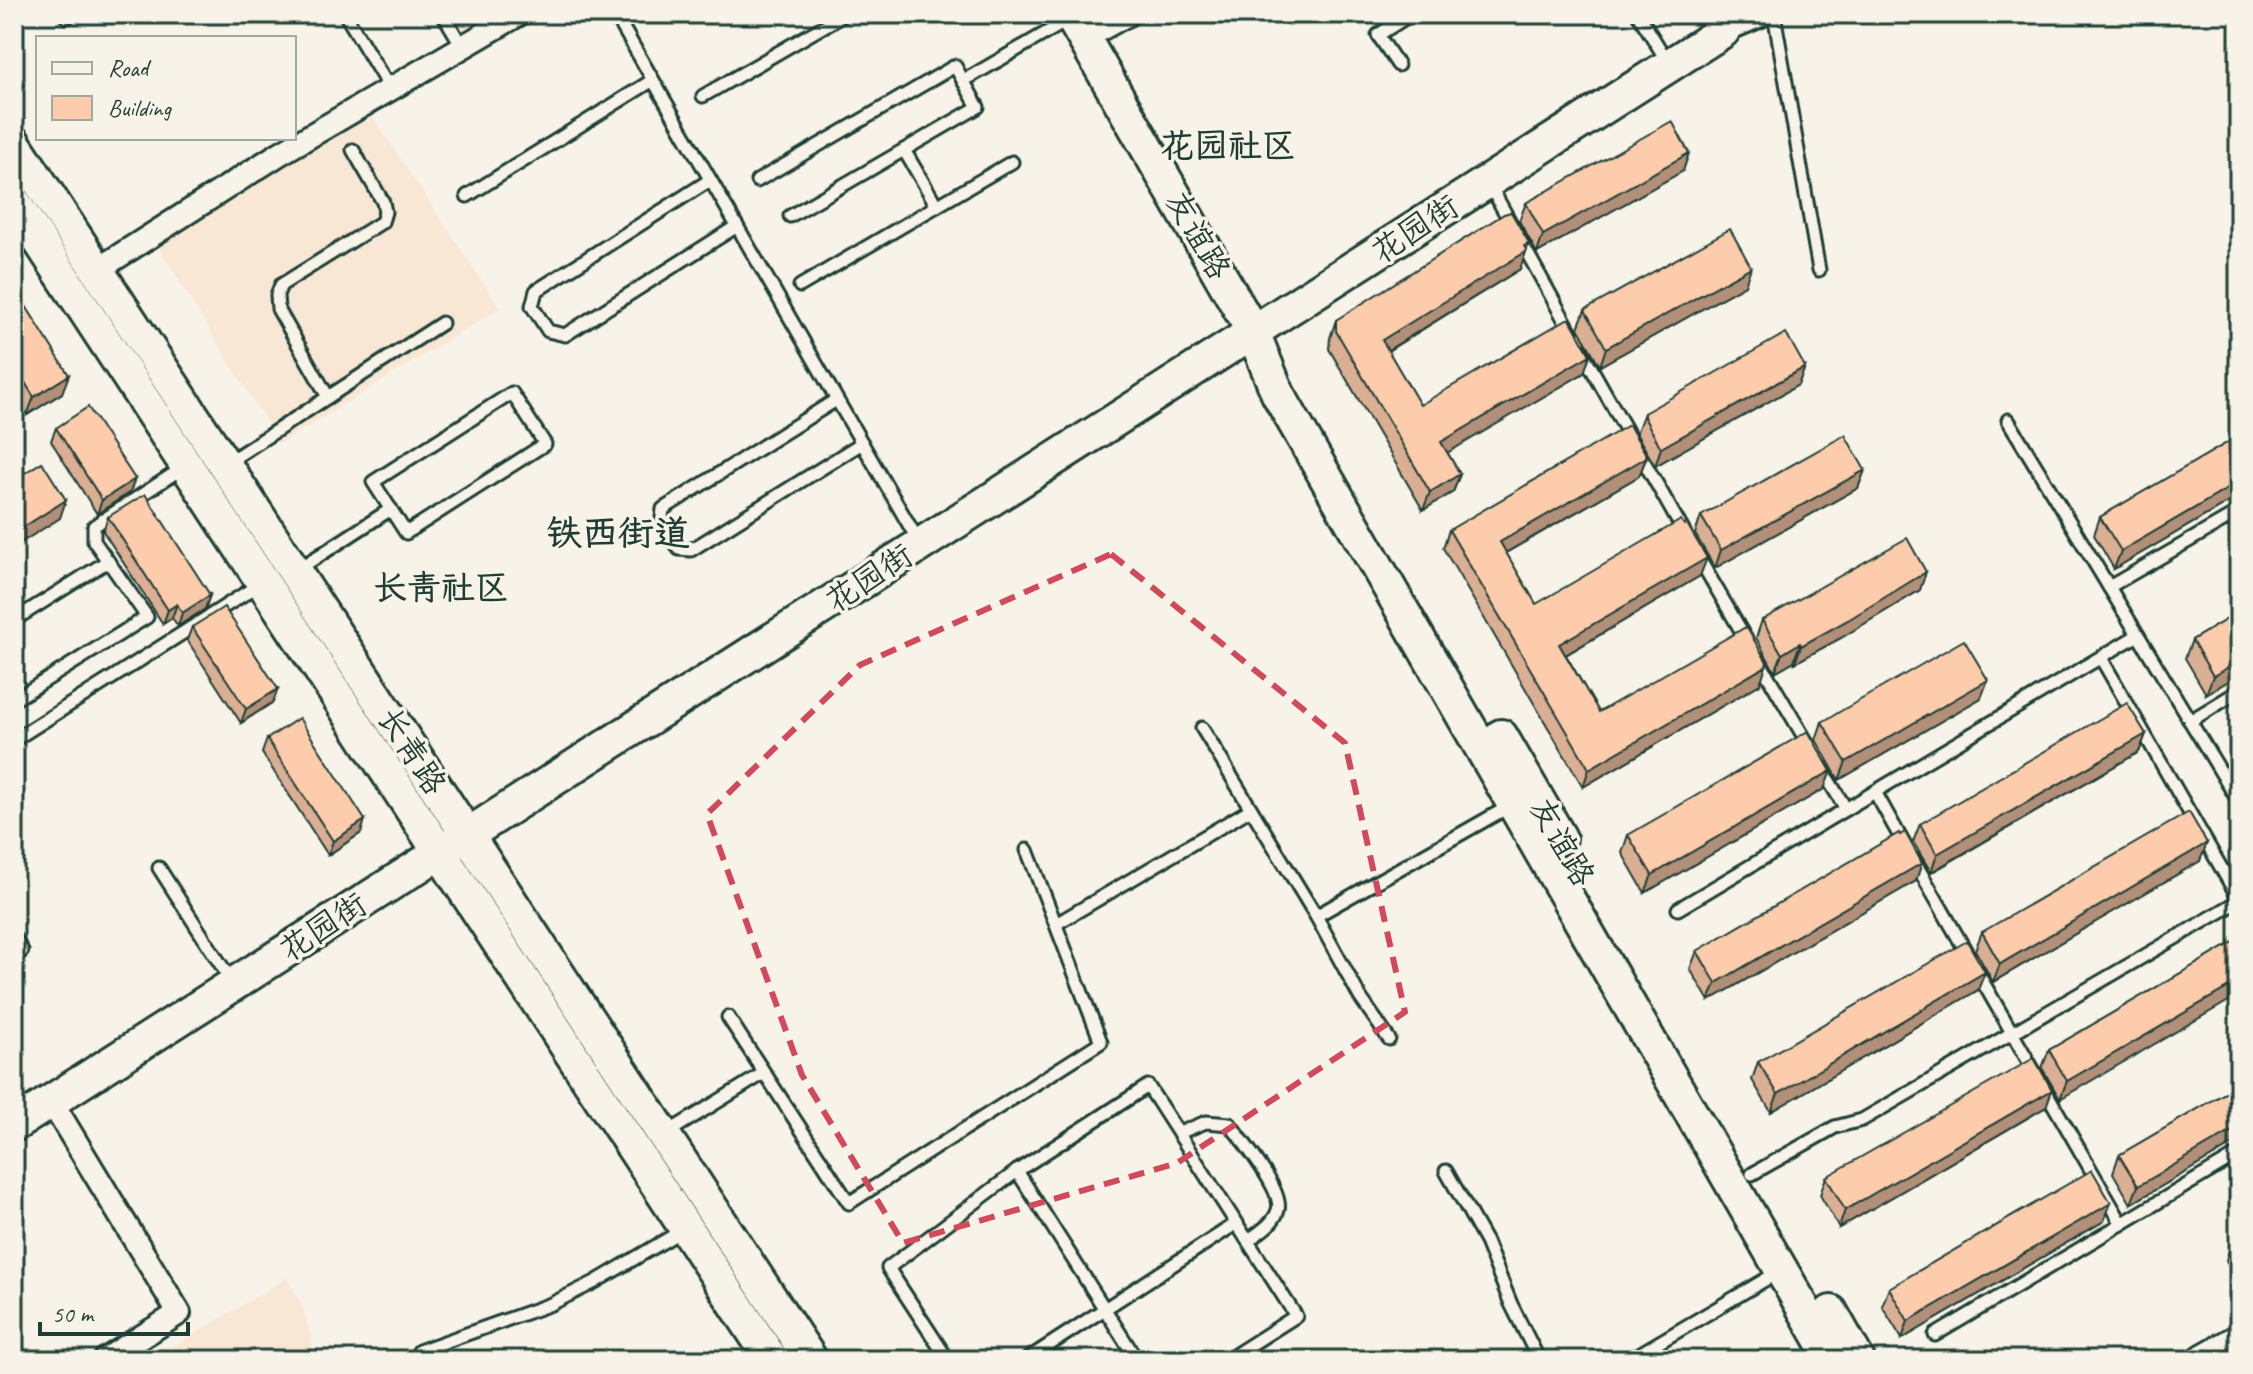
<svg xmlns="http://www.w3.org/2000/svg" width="2253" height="1374" font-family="Caveat,'LXGW WenKai TC',sans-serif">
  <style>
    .built { fill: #f9e7d6 }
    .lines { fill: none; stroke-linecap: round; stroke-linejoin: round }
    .lane-casing { stroke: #1f3d34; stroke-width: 17 }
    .street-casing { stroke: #1f3d34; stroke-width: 28 }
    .secondary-casing { stroke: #1f3d34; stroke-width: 38 }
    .lane { stroke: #f7f3e8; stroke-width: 11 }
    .street { stroke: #f7f3e8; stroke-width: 22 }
    .secondary { stroke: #f7f3e8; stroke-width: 32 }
    .wall { fill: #daaf94; stroke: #1f3d34; stroke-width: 2 }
    .shaded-wall { fill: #b18f78; stroke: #1f3d34; stroke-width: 2 }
    .building { fill: #fdccac; stroke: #1f3d34; stroke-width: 2 }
    .marked { fill: none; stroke: #d1495b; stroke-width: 6; stroke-dasharray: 16 10; stroke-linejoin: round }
    .labels { text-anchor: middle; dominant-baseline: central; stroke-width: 7; stroke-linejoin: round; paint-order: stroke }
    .street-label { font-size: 32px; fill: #1f3d34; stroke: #f7f3e8 }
    .neighbourhood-label { font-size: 34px; font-weight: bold; fill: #1f3d34; stroke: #f7f3e8 }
    .quarter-label { font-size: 36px; font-weight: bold; fill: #1f3d34; stroke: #f7f3e8 }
  </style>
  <rect width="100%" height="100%" fill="#f7f3e8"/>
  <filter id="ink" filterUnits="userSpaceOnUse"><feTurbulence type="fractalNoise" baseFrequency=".0125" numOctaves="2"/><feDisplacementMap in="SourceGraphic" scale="16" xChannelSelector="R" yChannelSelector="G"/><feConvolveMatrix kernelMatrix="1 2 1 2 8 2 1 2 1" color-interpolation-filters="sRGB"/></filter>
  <g filter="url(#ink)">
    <g class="built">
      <path d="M436 14H502L454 44Z"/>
      <path d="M368 110 500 308 280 444 157 245Z"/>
      <path d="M287 1278 303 1307 316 1360H152Z"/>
    </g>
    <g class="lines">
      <defs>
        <g id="lane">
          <path d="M65 14 67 17 71 14"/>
          <path d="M345 14 390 89"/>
          <path d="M443 14 462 46"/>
          <path d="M615 14 920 544"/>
          <path d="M1638 14 1669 64"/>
          <path d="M1774 14 1819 270"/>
          <path d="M1398 65 1378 35 1411 14"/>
          <path d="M963 81 1070 19"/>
          <path d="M703 96 845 14"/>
          <path d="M904 150 937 206"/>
          <path d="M710 180 536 291 532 306 548 331 565 335 737 226"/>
          <path d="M757 181 955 66 978 107 790 216"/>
          <path d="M1488 182 1571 332"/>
          <path d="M467 196 653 80"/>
          <path d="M800 286 1012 162"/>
          <path d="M1581 350 1685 534"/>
          <path d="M512 393 545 444 406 533 373 482Z"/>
          <path d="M328 397 278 309 277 295 281 285 382 222 385 212 383 202 353 150"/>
          <path d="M836 400 663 509 662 518 679 549 691 550 862 443"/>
          <path d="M2008 420 2239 802"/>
          <path d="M228 462 442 323"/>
          <path d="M1697 555 1747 641"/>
          <path d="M297 570 391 509"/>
          <path d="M2109 587 2239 512"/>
          <path d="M14 620 108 561"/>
          <path d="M2101 658 2239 899"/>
          <path d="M1758 659 1808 744"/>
          <path d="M14 700 147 617 94 541V526L184 467"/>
          <path d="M2190 721 2239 691"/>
          <path d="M1202 728 1316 916 1360 997 1389 1039"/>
          <path d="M14 740 260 584"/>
          <path d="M1820 766 1846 809"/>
          <path d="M1875 792 1904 844"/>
          <path d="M1913 859 1968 955"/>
          <path d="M159 868 232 982"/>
          <path d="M1678 909 2138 635"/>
          <path d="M1316 916 1510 806"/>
          <path d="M1056 924 1251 809"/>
          <path d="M14 937 22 951"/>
          <path d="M1976 970 2122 1224"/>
          <path d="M728 1017 849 1203 1101 1042 1027 850"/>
          <path d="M667 1133 764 1073"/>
          <path d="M1179 1133 1206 1122 1230 1124C1242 1141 1284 1191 1278 1210 1274 1224 1259 1232 1248 1241"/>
          <path d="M1017 1171 1137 1360"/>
          <path d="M1446 1171 1486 1242 1511 1304 1539 1360"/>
          <path d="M1752 1174 1835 1127 1862 1120 2239 901"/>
          <path d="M1935 1335 2239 1154"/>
          <path d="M419 1351 551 1304 595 1282 683 1230"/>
          <path d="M948 1360 888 1268 1017 1171 1148 1086 1296 1316 1227 1360"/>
          <path d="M1026 1360 1237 1223"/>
          <path d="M1629 1360 1780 1271"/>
        </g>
        <g id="street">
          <path d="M1723 31 1763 14"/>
          <path d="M1084 38 1128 14"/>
          <path d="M97 270 279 154 519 14"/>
          <path d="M51 1101 179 1313 105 1360"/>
        </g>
        <g id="secondary">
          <path d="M1070 14 1253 332 1278 394 1833 1360"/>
          <path d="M14 143 811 1360"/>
          <path d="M14 202 772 1360"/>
          <path d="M1501 736 1560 838"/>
          <path d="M14 1125 1723 31"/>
          <path d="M1831 1312 1858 1360"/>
          <path d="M2205 1360 2239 1341"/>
        </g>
      </defs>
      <use href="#lane" class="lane-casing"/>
      <use href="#street" class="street-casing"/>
      <use href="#secondary" class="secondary-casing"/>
      <use href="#lane" class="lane"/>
      <use href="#street" class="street"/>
      <use href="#secondary" class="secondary"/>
    </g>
    <g class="wall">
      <path d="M455 14H471L459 21Z"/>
      <path d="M1683 171 1537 253 1519 221 1526 203Z"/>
      <path d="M1529 243 1520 269 1388 351 1420 405 1584 373 1447 452 1460 474 1453 492 1423 510 1329 349 1330 338 1336 320Z"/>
      <path d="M1745 285 1600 366 1578 328 1585 310Z"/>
      <path d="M14 287 62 393 27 415 14 394Z"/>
      <path d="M1805 367 1798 385 1655 466 1637 435V431L1644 413Z"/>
      <path d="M56 428 130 492 97 514 51 441Z"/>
      <path d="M2239 436V496L2114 569 2094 535 2100 517Z"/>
      <path d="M1647 456 1639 476 1506 553 1536 604 1700 576 1566 655 1599 712 1760 684 1583 787 1443 548 1449 530Z"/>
      <path d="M1865 470 1858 488 1715 568 1695 534 1701 516Z"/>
      <path d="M108 517 210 595 205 609 178 626 172 618 163 624 103 531Z"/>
      <path d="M1920 590 1841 638 1795 663 1794 661 1775 672 1756 638 1762 620Z"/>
      <path d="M2239 612V675L2206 694 2185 658 2192 640Z"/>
      <path d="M192 627 273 702 241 723 187 640Z"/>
      <path d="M1981 698 1839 780 1816 740 1822 722Z"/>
      <path d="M2146 734 2139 752 1936 870 1931 872 1913 842 1920 824Z"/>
      <path d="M267 739 361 833 328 855 262 753Z"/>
      <path d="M1824 789 1645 893 1622 853 1628 835Z"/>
      <path d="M2200 861 1993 982 1975 950 1982 932Z"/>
      <path d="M1916 881 1709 1001 1690 969 1697 951Z"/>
      <path d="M2239 939 2060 1099 2042 1068 2049 1050Z"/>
      <path d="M1978 990 1771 1112 1752 1080 1758 1062Z"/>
      <path d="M2239 1085V1141L2131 1204 2113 1173 2119 1155Z"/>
      <path d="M2046 1107 1839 1228 1820 1195 1826 1177Z"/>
      <path d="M2104 1221 1902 1339 1882 1306 1889 1288Z"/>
      <path d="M2239 1238V1284L2226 1260 2232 1242Z"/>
    </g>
    <g class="shaded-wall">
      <path d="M462 14H471L459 21Z"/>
      <path d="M1689 153 1683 171 1537 253 1543 235Z"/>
      <path d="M1529 243 1520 269 1375 358 1382 340Z"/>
      <path d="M1751 267 1745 285 1600 366 1606 348Z"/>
      <path d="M1590 355 1584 373 1435 460 1441 442Z"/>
      <path d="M1805 367 1798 385 1655 466 1661 448Z"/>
      <path d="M69 375 62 393 27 415 34 397Z"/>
      <path d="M1647 456 1639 476 1493 560 1500 542Z"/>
      <path d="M1865 470 1858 488 1715 568 1721 550Z"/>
      <path d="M1460 474 1453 492 1423 510 1430 492Z"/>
      <path d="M135 479 130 492 97 514 102 500Z"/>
      <path d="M2239 482V496L2114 569 2121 551Z"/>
      <path d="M66 500 60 518 14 547V533Z"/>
      <path d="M1707 558 1700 576 1553 662 1559 644Z"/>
      <path d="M1926 572 1920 590 1841 638 1795 663 1801 646Z"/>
      <path d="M210 595 205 609 178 626 182 613Z"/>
      <path d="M177 604 172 618 163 624 168 610Z"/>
      <path d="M1800 643 1794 661 1775 672 1782 654Z"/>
      <path d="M2239 661V675L2206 694 2213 676Z"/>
      <path d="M1766 666 1760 684 1583 787 1589 769Z"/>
      <path d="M1988 680 1981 698 1839 780 1846 762Z"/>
      <path d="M278 689 273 702 241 723 246 709Z"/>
      <path d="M2146 734 2139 752 1931 872 1937 854Z"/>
      <path d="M1831 771 1824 789 1645 893 1652 875Z"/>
      <path d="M365 820 361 833 328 855 333 841Z"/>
      <path d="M2207 843 2200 861 1993 982 2000 964Z"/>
      <path d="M1922 863 1916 881 1709 1001 1716 983Z"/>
      <path d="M1985 972 1978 990 1771 1112 1778 1094Z"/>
      <path d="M2239 981V995L2060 1099 2067 1081Z"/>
      <path d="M2052 1090 2046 1107 1839 1228 1845 1210Z"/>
      <path d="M2239 1127V1141L2131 1204 2138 1186Z"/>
      <path d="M2111 1203 2104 1221 1902 1339 1908 1321Z"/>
    </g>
    <g class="building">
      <path d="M1672 121 1689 153 1543 235 1526 203Z"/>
      <path d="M1511 212 1529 243 1524 246 1527 251 1382 340 1420 405 1567 319H1570L1590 355 1441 442 1460 474 1430 492 1336 331V320L1504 214Z"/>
      <path d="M1730 229 1751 267 1606 348 1585 310Z"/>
      <path d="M14 287 69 375 34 397 14 365Z"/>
      <path d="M1786 333 1805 367 1661 448 1644 417V413Z"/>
      <path d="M88 407 135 479 102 500 56 428Z"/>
      <path d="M1629 425 1647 456 1645 458 1500 542 1536 604 1681 520 1684 525 1687 524 1707 558 1559 644 1599 712 1744 628H1747L1767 662 1766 666 1589 769 1449 530Z"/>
      <path d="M1845 435 1865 470 1721 550 1701 516Z"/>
      <path d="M2239 436V482L2121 551 2100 517Z"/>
      <path d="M42 462 66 500 14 533V480Z"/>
      <path d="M145 494 210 595 182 613 177 604 168 610 108 517Z"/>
      <path d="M1907 538 1926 572 1848 620 1801 646 1800 643 1782 654 1762 620Z"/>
      <path d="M224 607 278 689 246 709 192 627Z"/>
      <path d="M2239 612V661L2213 676 2192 640Z"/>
      <path d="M1964 640 1988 680 1846 762 1822 722Z"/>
      <path d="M2127 703 2146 734 1937 854 1920 824Z"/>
      <path d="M299 718 365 820 333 841 267 739Z"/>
      <path d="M1808 731 1831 771 1652 875 1628 835Z"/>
      <path d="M2189 812 2207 843 2000 964 1982 932Z"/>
      <path d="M1905 832 1922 863 1716 983 1697 951 1899 833 1900 835Z"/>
      <path d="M2239 939V981L2067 1081 2049 1050Z"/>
      <path d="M1967 941 1985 972 1778 1094 1758 1062Z"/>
      <path d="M2034 1058 2052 1090 1845 1210 1826 1177Z"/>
      <path d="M2239 1085V1127L2138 1186 2119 1155Z"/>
      <path d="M2092 1170 2111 1203 1908 1321 1889 1288Z"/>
      <path d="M2239 1238V1254L2232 1242Z"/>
    </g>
  </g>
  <path class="marked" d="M1111 554 1345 743 1405 1012 1177 1163 903 1243 802 1075 707 814 860 665Z"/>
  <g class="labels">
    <g class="street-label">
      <text transform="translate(1415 229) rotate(-33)">花园街</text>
      <text transform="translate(1198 235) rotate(60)">友谊路</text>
      <text transform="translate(869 578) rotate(-33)">花园街</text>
      <text transform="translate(412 751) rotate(57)">长青路</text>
      <text transform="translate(1562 842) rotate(60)">友谊路</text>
      <text transform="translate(323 927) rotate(-33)">花园街</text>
    </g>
    <g class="neighbourhood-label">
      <text x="1228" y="145">花园社区</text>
      <text x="441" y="587">长青社区</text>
    </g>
    <g class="quarter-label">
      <text x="618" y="533">铁西街道</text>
    </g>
  </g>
  <rect width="2253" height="1374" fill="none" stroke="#f7f3e8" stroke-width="48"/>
  <rect x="24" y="24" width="2205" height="1326" fill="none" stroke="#1f3d34" stroke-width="3" filter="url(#ink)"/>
  <rect x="36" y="36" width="260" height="104" fill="#f7f3e8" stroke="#a1aaa0" stroke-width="2"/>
  <rect x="52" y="62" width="40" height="12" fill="#f7f3e8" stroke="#a1aaa0" stroke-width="2"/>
  <text x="108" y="76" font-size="24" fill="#1f3d34">Road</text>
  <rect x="52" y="96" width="40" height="24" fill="#fdccac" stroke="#a1aaa0" stroke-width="2"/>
  <text x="108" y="116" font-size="24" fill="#1f3d34">Building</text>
  <path d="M40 1322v12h148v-12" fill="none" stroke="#1f3d34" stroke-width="4"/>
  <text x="52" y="1322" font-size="24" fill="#1f3d34" stroke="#f7f3e8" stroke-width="6" paint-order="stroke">50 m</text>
</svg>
